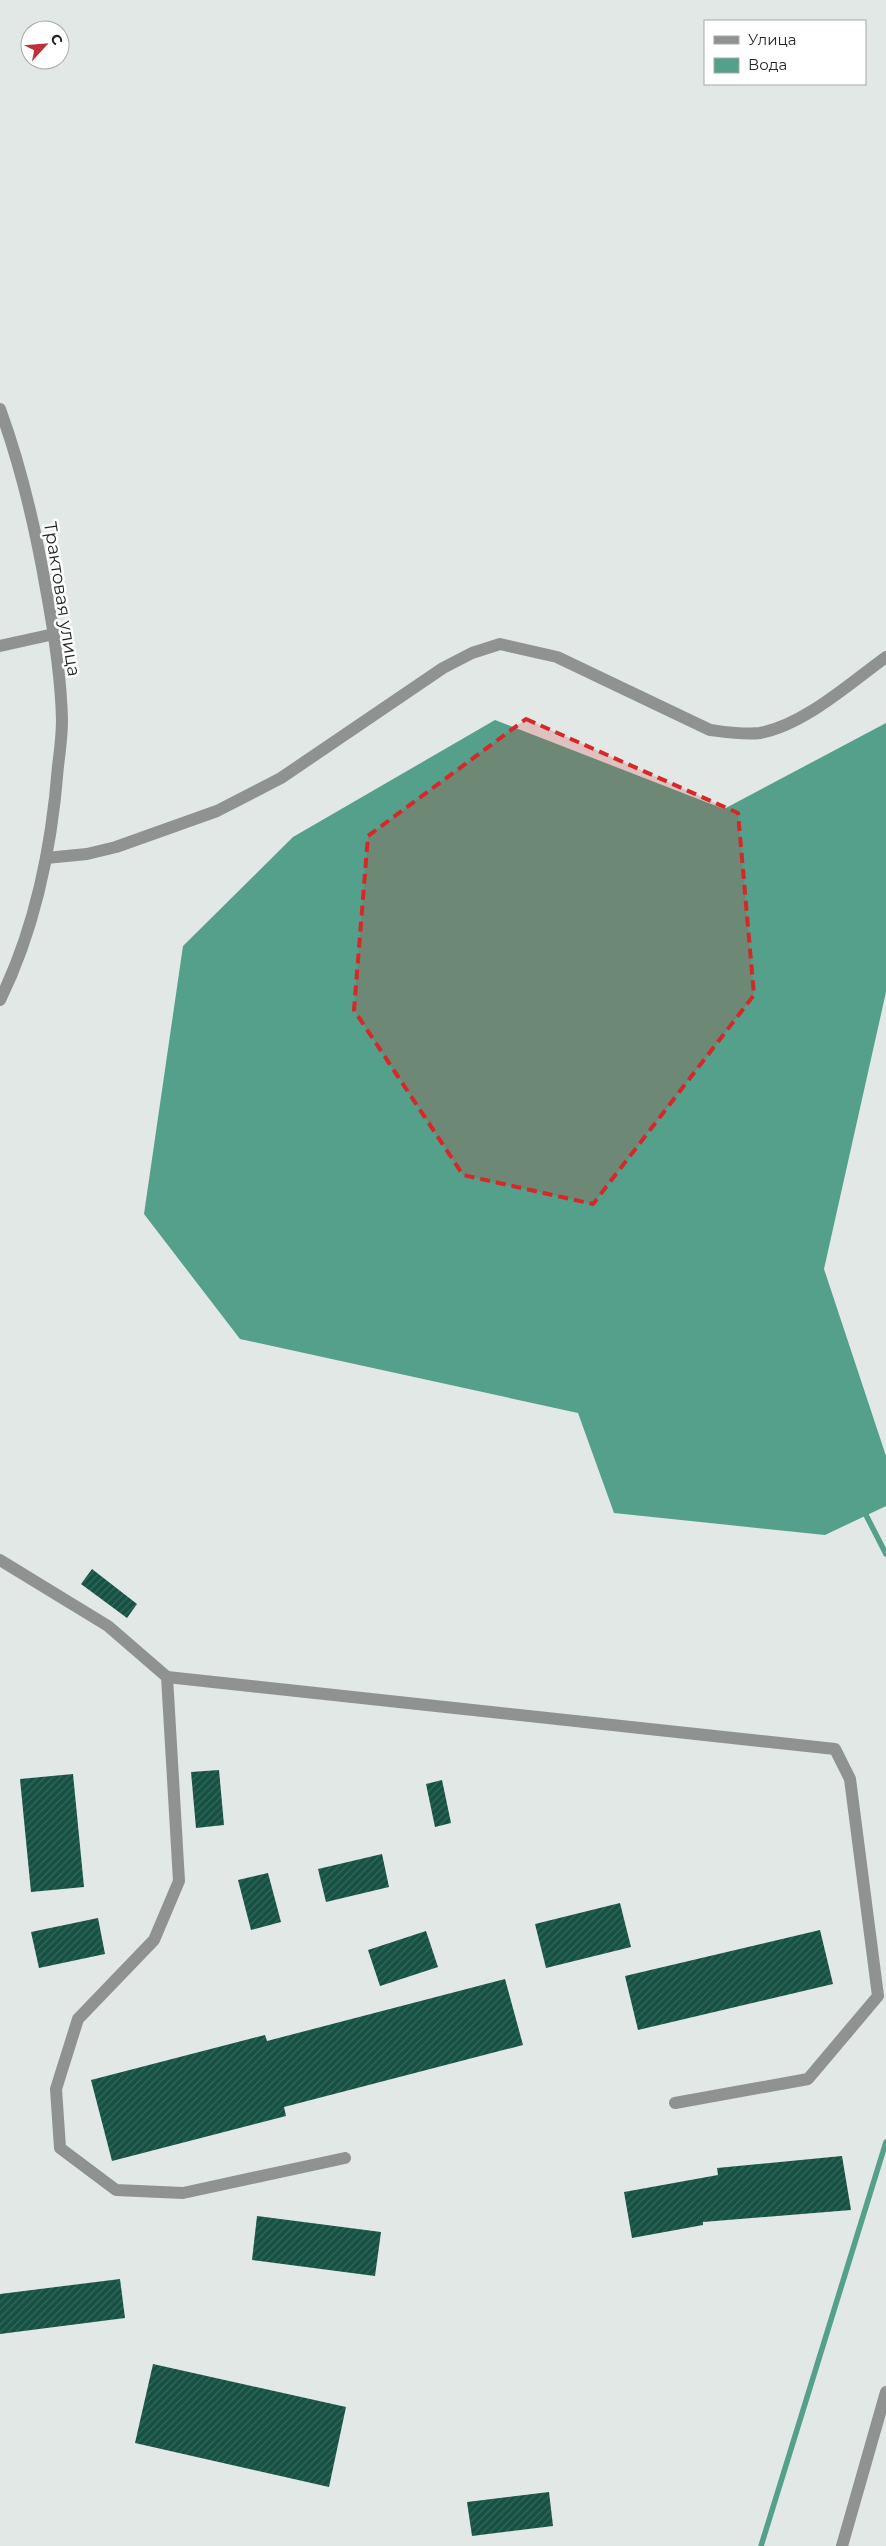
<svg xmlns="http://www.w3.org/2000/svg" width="886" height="2546" font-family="Montserrat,sans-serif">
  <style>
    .water { fill: #54a08a }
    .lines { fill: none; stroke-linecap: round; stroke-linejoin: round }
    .stream { stroke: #54a08a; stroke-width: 5.5 }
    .building { fill: url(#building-hatch) }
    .minor { stroke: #8f9291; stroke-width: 12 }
    .marked { fill: #d62828; fill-opacity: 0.2; stroke: #d62828; stroke-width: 4; stroke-dasharray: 10 6; stroke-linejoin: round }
    .labels { text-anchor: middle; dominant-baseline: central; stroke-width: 5; stroke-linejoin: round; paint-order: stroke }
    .street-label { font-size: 18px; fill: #252727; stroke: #fff }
  </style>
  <defs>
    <pattern id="building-hatch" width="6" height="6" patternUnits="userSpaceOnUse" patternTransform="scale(1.25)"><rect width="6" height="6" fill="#165243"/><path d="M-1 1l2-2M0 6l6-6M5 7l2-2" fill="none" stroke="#38685c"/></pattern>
  </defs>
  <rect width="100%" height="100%" fill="#e1e8e6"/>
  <path class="water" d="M495 720 724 809 886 723V992L824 1269 886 1456V1506L825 1535 614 1513 578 1413 240 1339 144 1214 183 946 293 837Z"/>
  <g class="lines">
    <g class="stream">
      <path d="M866 1515 886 1554"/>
      <path d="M761 2546 886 2142"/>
    </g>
  </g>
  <g class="building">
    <path d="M92 1569 137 1604 127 1618 81 1584Z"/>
    <path d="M219 1770 224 1825 196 1828 191 1772Z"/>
    <path d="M73 1774 84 1887 31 1892 20 1779Z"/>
    <path d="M442 1780 451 1823 435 1827 426 1784Z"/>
    <path d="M382 1854 389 1887 326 1902 318 1869Z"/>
    <path d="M268 1873 281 1922 251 1930 238 1880Z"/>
    <path d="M620 1903 631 1947 546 1968 535 1924Z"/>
    <path d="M98 1918 105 1954 39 1968 31 1932Z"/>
    <path d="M820 1930 833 1984 638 2030 625 1976Z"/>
    <path d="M426 1931 438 1967 380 1986 368 1950Z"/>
    <path d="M505 1979 523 2045 284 2107 286 2116 112 2161 91 2080 265 2035 267 2041Z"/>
    <path d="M842 2156 851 2210 703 2222V2225L632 2238 624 2192 718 2175 717 2168Z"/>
    <path d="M257 2216 381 2232 375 2276 252 2260Z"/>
    <path d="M120 2279 125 2318 0 2334V2294Z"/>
    <path d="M153 2364 346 2407 329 2487 135 2443Z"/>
    <path d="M549 2492 553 2526 472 2536 467 2502Z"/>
  </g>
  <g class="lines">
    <g class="minor">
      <path d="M0 409C22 469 35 526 46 589 54 632 61 676 62 720 62 735 60 751 58 766 52 844 35 929 0 1000"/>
      <path d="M0 646 54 634"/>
      <path d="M46 858 87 854 116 847 217 811 281 778 443 668 472 653 500 644 557 657 710 730C726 732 744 735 760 733 804 725 850 683 886 657"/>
      <path d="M0 1560 108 1626 167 1677 179 1881 154 1940 78 2019 56 2089 60 2148 116 2190 183 2193 345 2158"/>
      <path d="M167 1677 835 1749 850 1779 878 1996 808 2079 675 2103"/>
      <path d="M842 2546 886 2392"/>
    </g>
  </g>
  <path class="marked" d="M526 719 738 813 754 995 593 1204 463 1175 354 1010 368 836Z"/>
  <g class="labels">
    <g class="street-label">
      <text transform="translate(62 599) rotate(81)">Трактовая улица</text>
    </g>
  </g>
  <rect x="704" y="20" width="162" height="65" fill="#ffffff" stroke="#a8a9a9"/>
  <rect x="714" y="36" width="25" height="8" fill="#8f9291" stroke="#a8a9a9"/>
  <text x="748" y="45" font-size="15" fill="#252727">Улица</text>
  <rect x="714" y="58" width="25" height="15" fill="#54a08a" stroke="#a8a9a9"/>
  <text x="748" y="70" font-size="15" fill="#252727">Вода</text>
  <g transform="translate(45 45) rotate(64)"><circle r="24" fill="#ffffff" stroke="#a8a9a9"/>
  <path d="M0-4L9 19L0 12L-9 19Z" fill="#c03039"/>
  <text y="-8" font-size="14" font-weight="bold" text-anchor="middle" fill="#252727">С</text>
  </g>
</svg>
